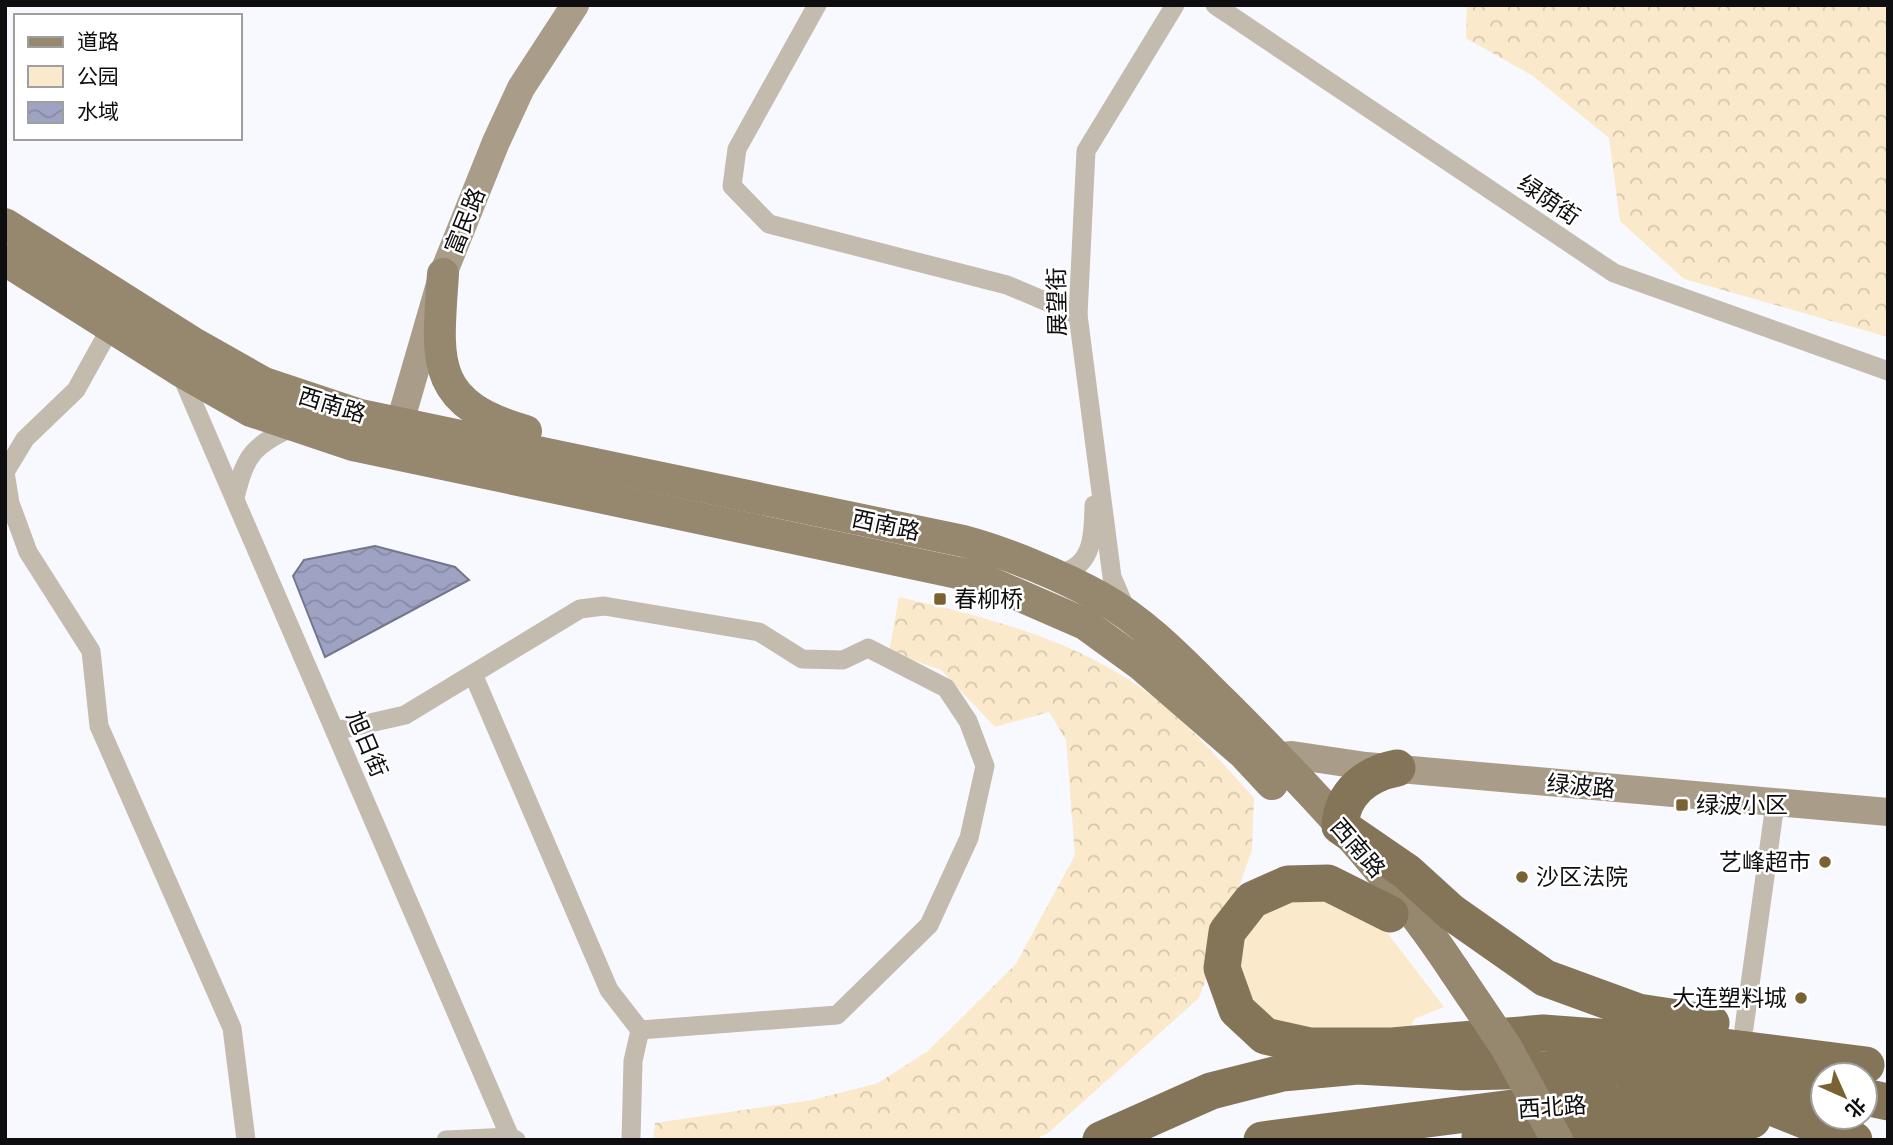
<svg xmlns="http://www.w3.org/2000/svg" width="1893" height="1145" font-family="'Space Grotesk','Noto Sans SC',sans-serif">
  <style>
    .green { fill: #fae9cb }
    .forest { fill: url(#forest-crowns) }
    .water { fill: url(#water-waves); stroke: #74768d; stroke-width: 2 }
    .lines { fill: none; stroke-linecap: round; stroke-linejoin: round }
    .street { stroke: #c3bbae; stroke-width: 19 }
    .secondary { stroke: #a99d89; stroke-width: 28 }
    .primary { stroke: #96876f; stroke-width: 32 }
    .highway { stroke: #857558; stroke-width: 37 }
    .primary-bridge { stroke: #96876f; stroke-width: 32 }
    .poi-dot { fill: #7b6233; stroke: #fff; stroke-width: 2.5 }
    .labels { text-anchor: middle; dominant-baseline: central; stroke-width: 5; stroke-linejoin: round; paint-order: stroke }
    .street-label { font-size: 23px; fill: #0e0e10; stroke: #fff }
    .poi-label { font-size: 23px; fill: #0e0e10; stroke: #fff; text-anchor: start }
  </style>
  <defs>
    <pattern id="forest-crowns" width="20" height="18" patternUnits="userSpaceOnUse" patternTransform="scale(1.75)"><rect width="20" height="18" fill="#fae9cb"/><path d="M2 6a3 3 0 1 1 6 0M12 15a3 3 0 1 1 6 0" fill="none" stroke="#d5c7ad"/></pattern>
    <pattern id="water-waves" width="16" height="10" patternUnits="userSpaceOnUse" patternTransform="scale(1.75)"><rect width="16" height="10" fill="#9fa3c3"/><path d="M0 5q4-4 8 0t8 0" fill="none" stroke="#888ba6"/></pattern>
  </defs>
  <rect width="100%" height="100%" fill="#f8f9ff"/>
  <path class="green" d="M1316 893 1386 931 1444 1007 1414 1019 1408 1035C1366 1033 1319 1036 1279 1023 1271 1021 1265 1011 1259 1005 1228 972 1235 951 1256 914Z"/>
  <g class="forest">
    <path d="M1467 5H1888V337L1684 279 1620 221 1609 138 1533 76 1466 38Z"/>
    <path d="M899 597C986 617 1079 640 1152 696 1189 725 1222 762 1254 798L1252 850 1199 998 1048 1133 1034 1140H653L655 1123 812 1100 878 1083 928 1051 1016 964 1075 855 1066 740 1049 712 995 727 941 670 889 652Z"/>
  </g>
  <path class="water" d="M375 546 455 567 469 580 325 657 293 576 304 560Z"/>
  <g class="lines">
    <g class="street">
      <path d="M817 5 737 149 732 186 769 224 1007 285 1078 315"/>
      <path d="M1215 5 1614 273 1888 371"/>
      <path d="M111 327 76 390 25 439 5 472 10 503 28 552 91 651 99 726 232 1028 246 1140"/>
      <path d="M179 370 510 1137"/>
      <path d="M235 498C246 453 253 446 295 426"/>
      <path d="M1054 575C1093 569 1093 539 1094 505"/>
      <path d="M1128 614 1112 577 1078 315 1086 151 1175 5"/>
      <path d="M473 674 609 990 640 1030 633 1061 631 1140"/>
      <path d="M335 731 405 715 580 609 604 606 759 632 802 659 843 660 868 648 946 688 968 721 985 766 969 838 929 925 837 1015 640 1030"/>
      <path d="M1744 1028 1775 804"/>
      <path d="M446 1140 510 1137 516 1140"/>
    </g>
    <g class="secondary">
      <path d="M394 443 443 274 496 142 521 88 575 5"/>
      <path d="M1276 757 1292 755 1366 766 1888 812"/>
    </g>
    <g class="primary">
      <path d="M5 224 195 344 264 383 360 415 963 541C1005 552 1062 576 1100 597 1148 624 1186 666 1225 704 1307 786 1390 873 1454 970"/>
      <path d="M5 260 179 370 251 411 353 445 977 577 1085 624 1140 664 1244 754 1272 784"/>
      <path d="M443 274C437 362 429 403 526 431"/>
    </g>
    <g class="highway">
      <path d="M1397 768C1366 774 1342 793 1340 826L1407 872 1451 912 1545 978 1638 1012 1711 1023"/>
      <path d="M1390 914 1328 883 1288 884 1252 900 1227 932 1222 968 1237 1010 1265 1036 1310 1046H1392L1543 1033 1708 1045 1866 1065"/>
      <path d="M1735 1066 1780 1082 1823 1089"/>
      <path d="M1636 1090 1698 1094 1774 1108 1854 1140"/>
      <path d="M1865 1097 1888 1102"/>
      <path d="M1480 1136 1692 1121 1752 1120"/>
      <path d="M1101 1140 1211 1091 1282 1073 1358 1066 1464 1072 1720 1066"/>
      <path d="M1262 1140 1561 1102 1664 1108"/>
    </g>
    <path class="primary-bridge" d="M1454 970 1506 1047 1557 1140"/>
  </g>
  <g class="poi-dot">
    <rect x="933" y="592" width="14" height="14" rx="3.5"/>
    <rect x="1675" y="798" width="14" height="14" rx="3.5"/>
    <circle cx="1825" cy="862" r="7"/>
    <circle cx="1522" cy="877" r="7"/>
    <circle cx="1801" cy="998" r="7"/>
  </g>
  <g class="labels">
    <g class="street-label">
      <text transform="translate(1549 200) rotate(34)">绿荫街</text>
      <text transform="translate(465 221) rotate(-68)">富民路</text>
      <text transform="translate(1057 302) rotate(-91)">展望街</text>
      <text transform="translate(332 405) rotate(17)">西南路</text>
      <text transform="translate(886 525) rotate(12)">西南路</text>
      <text transform="translate(367 744) rotate(67)">旭日街</text>
      <text transform="translate(1581 786) rotate(5)">绿波路</text>
      <text transform="translate(1358 848) rotate(49)">西南路</text>
      <text transform="translate(1552 1107) rotate(-4)">西北路</text>
    </g>
    <g class="poi-label">
      <text x="954" y="599">春柳桥</text>
      <text x="1696" y="805">绿波小区</text>
      <text x="1811" y="862" text-anchor="end">艺峰超市</text>
      <text x="1536" y="877">沙区法院</text>
      <text x="1787" y="998" text-anchor="end">大连塑料城</text>
    </g>
  </g>
  <rect width="1893" height="1145" fill="none" stroke="#0e0e10" stroke-width="14"/>
  <rect x="14" y="14" width="228" height="126" fill="#ffffff" stroke="#9f9f9f" stroke-width="2"/>
  <rect x="28" y="37" width="35" height="10" fill="#96876f" stroke="#9f9f9f" stroke-width="2"/>
  <text x="77" y="49" font-size="21" fill="#0e0e10">道路</text>
  <rect x="28" y="66" width="35" height="21" fill="#fae9cb" stroke="#9f9f9f" stroke-width="2"/>
  <text x="77" y="84" font-size="21" fill="#0e0e10">公园</text>
  <rect x="28" y="102" width="35" height="21" fill="url(#water-waves)" stroke="#9f9f9f" stroke-width="2"/>
  <text x="77" y="119" font-size="21" fill="#0e0e10">水域</text>
  <g transform="translate(1844 1096) rotate(135)"><circle r="33" fill="#ffffff" stroke="#9f9f9f" stroke-width="2"/>
  <path d="M0-5L12 26L0 18L-12 26Z" fill="#7b6233"/>
  <text y="-10" font-size="19" font-weight="bold" text-anchor="middle" fill="#0e0e10">北</text>
  </g>
</svg>
